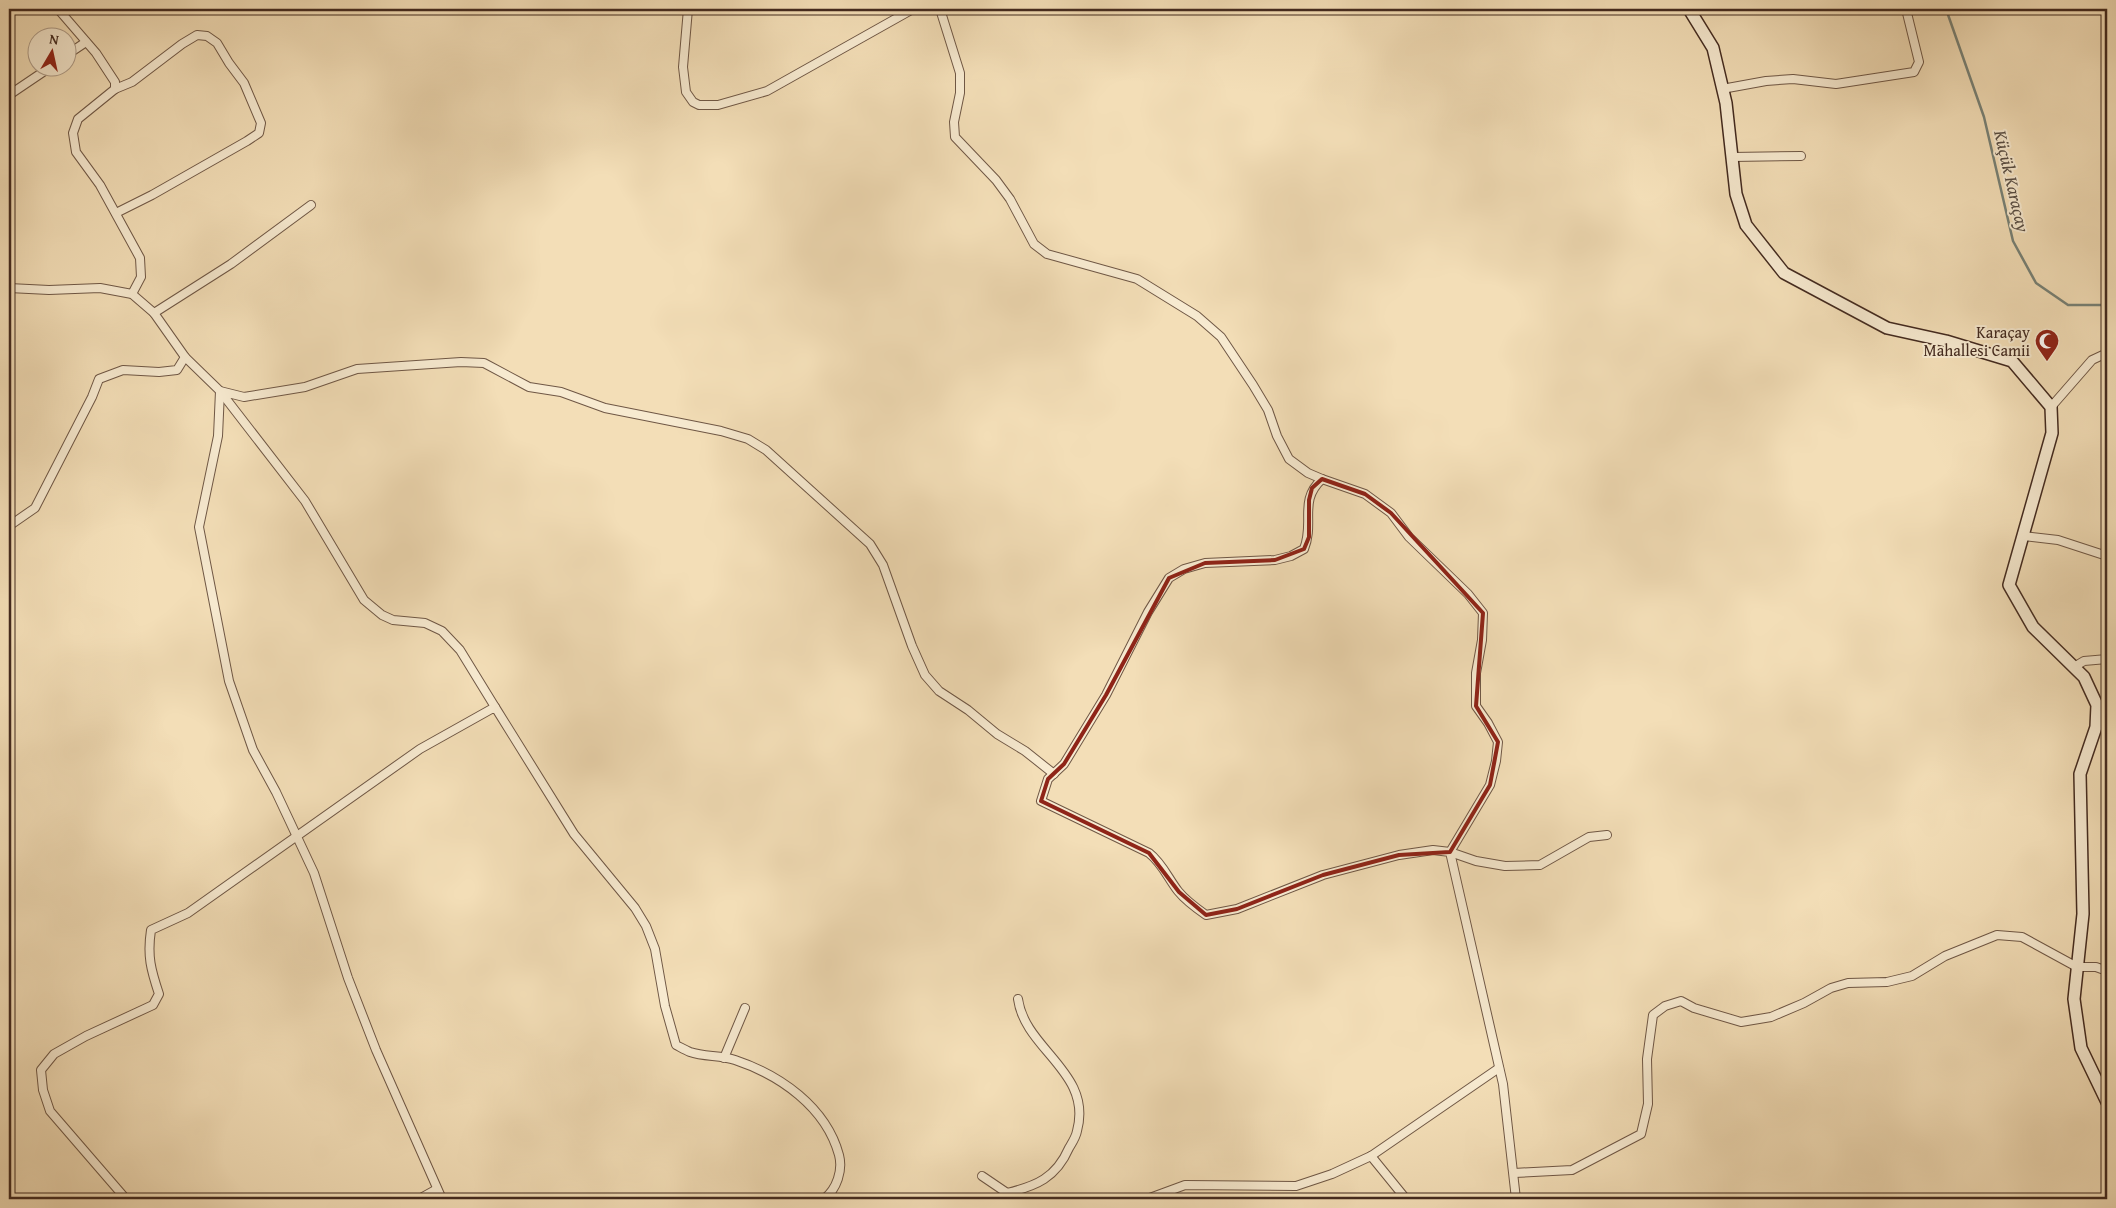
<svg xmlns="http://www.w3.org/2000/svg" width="2116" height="1208" font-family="'Gentium Book Plus',serif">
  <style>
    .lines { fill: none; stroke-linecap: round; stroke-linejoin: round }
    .stream { stroke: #788277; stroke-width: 2.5 }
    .street-casing { stroke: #6f5745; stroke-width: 10 }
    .secondary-casing { stroke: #432a1f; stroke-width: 14 }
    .street { stroke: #f7ead0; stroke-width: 8 }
    .secondary { stroke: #f7ead0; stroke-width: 11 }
    .marked { fill: none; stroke: #8f2418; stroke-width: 4; stroke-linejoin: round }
    .labels { text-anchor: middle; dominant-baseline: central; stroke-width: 4; stroke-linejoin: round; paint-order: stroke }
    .poi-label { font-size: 16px; fill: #432a1f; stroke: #f7ead0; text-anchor: end }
    .water-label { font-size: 18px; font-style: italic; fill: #594e44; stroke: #f7ead0 }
  </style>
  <rect width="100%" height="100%" fill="#f3deb7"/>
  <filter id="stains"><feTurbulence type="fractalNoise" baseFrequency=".004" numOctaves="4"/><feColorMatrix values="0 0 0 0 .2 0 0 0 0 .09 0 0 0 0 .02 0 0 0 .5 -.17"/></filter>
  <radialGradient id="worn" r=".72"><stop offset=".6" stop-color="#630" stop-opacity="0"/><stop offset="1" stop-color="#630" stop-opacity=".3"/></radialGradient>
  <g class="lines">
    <path class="stream" d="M1946 9 1984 117 2013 241 2036 283 2068 305H2107"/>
    <defs>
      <g id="street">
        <path d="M58 9 96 53 115 82V89L78 119 73 133 76 152 100 185 140 258 141 277 132 294"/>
        <path d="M688 9 683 67 686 92 693 102 699 105H718L767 91 913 9"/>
        <path d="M940 9 960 73V93L954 122 955 137 996 180 1010 199 1034 244 1047 254 1137 279 1197 316 1221 337 1253 385 1268 410 1277 436 1289 459 1308 473 1322 479 1365 494 1391 513 1409 537 1468 594 1483 613 1482 640 1476 673V706L1488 723 1498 742 1496 761 1490 785 1450 852 1476 861 1505 866 1540 865 1589 837 1607 835"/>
        <path d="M68 54 86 42"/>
        <path d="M115 89 132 82 182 44 197 35 207 36 217 43 229 63 244 83 261 123 259 133 247 141 152 195 116 213"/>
        <path d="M1722 89 1766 81 1793 79 1836 84 1914 72 1919 62 1906 9"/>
        <path d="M9 95 49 68"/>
        <path d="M1732 157 1801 156"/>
        <path d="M9 288 49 290 100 288 132 294 154 313 185 357 220 391 218 436 199 527 229 681 253 750 276 792 314 873 348 978 376 1050 442 1199"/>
        <path d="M154 313 231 264 311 205"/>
        <path d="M2051 407 2092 360 2107 353"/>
        <path d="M1322 479C1298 501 1315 522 1304 549L1291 556 1275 560 1205 563 1184 569 1169 578 1148 612 1106 695 1064 764 1048 779 1041 801 1149 853C1162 863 1168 878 1178 891 1186 901 1196 908 1206 915L1237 909 1323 875 1399 855 1433 850 1450 852 1503 1084 1516 1199"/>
        <path d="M9 526 35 508 92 397 99 379 123 370 159 372 177 370 185 357"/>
        <path d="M2024 536 2058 540 2107 556"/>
        <path d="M2074 667 2084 661 2107 659"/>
        <path d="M495 707 460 650 442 631 425 623 393 620 382 615 364 600 305 501 220 391 244 397 305 387 357 369 461 362 484 363 529 387 561 392 605 408 721 431 748 439 766 450 870 544 883 565 912 646 925 675 939 691 968 710 997 734 1025 751 1054 774"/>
        <path d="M724 1058 745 1008"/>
        <path d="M1371 1156 1406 1199"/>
        <path d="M1514 1173 1572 1170 1641 1134 1648 1104 1647 1059 1653 1015 1665 1006 1681 1001 1694 1008 1741 1022 1771 1017 1804 1003 1831 988 1848 983 1887 982 1912 976 1945 956 1997 935 2022 937 2077 967H2096L2107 971"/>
        <path d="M982 1176 1010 1195 1011 1199"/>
        <path d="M1007 1193C1036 1186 1056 1178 1069 1148 1072 1143 1076 1137 1077 1131 1093 1072 1025 1050 1018 999"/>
        <path d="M126 1199 50 1111 43 1090 41 1070 54 1054 86 1036 153 1005 159 994C151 970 147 956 151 930L188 913 420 749 495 707 574 834 635 908 646 926 655 949 665 1006 676 1045C680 1047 685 1050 690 1052 704 1057 721 1055 735 1060 780 1075 826 1107 839 1155 843 1170 837 1189 824 1199"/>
        <path d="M419 1199 437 1189"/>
        <path d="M1147 1199 1185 1185 1296 1186 1332 1174 1371 1156 1499 1068"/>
      </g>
      <path id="secondary" d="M1689 9 1713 48 1726 103 1736 194 1746 225 1784 273 1887 328 1946 341 2012 361 2051 407 2052 433 2009 585 2033 627 2084 677 2097 705 2096 727 2080 774 2083 914 2074 999 2081 1048 2107 1102"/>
    </defs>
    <use href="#street" class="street-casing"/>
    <use href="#secondary" class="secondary-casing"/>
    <use href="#street" class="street"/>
    <use href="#secondary" class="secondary"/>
  </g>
  <path class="marked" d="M1322 479 1365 494 1391 513 1483 613 1476 706 1498 742 1490 785 1450 852 1399 855 1323 875 1237 909 1206 915 1179 892 1149 853 1041 801 1048 779 1064 764 1106 695 1169 578 1205 563 1275 560 1304 549 1309 537V500L1312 488Z"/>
  <defs>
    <symbol id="mosque-pin" viewBox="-11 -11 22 30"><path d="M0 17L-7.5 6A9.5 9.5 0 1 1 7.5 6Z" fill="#8f2418" stroke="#f7ead0"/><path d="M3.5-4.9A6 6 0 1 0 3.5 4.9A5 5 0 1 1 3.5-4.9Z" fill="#fff"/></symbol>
  </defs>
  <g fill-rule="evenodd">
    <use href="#mosque-pin" x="2033" y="327" width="28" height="38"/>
  </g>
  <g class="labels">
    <g class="poi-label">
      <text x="2030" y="332">Karaçay<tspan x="2030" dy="18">Mahallesi Camii</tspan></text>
    </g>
    <g class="water-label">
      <text transform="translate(2012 181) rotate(77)">Küçük Karaçay</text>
    </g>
  </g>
  <rect width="2116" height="1208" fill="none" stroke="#f3deb7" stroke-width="30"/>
  <rect x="10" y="10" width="2096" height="1188" fill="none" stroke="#432a1f" stroke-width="2.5"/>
  <rect x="15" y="15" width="2086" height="1178" fill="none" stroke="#432a1f"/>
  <g transform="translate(52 52) rotate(9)"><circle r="24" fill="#f7ead0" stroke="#af9d89"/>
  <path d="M0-4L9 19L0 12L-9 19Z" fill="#8f2418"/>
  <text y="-8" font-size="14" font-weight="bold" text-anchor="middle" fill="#432a1f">N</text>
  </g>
  <rect width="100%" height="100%" filter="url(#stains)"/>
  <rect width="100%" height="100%" fill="url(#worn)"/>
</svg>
